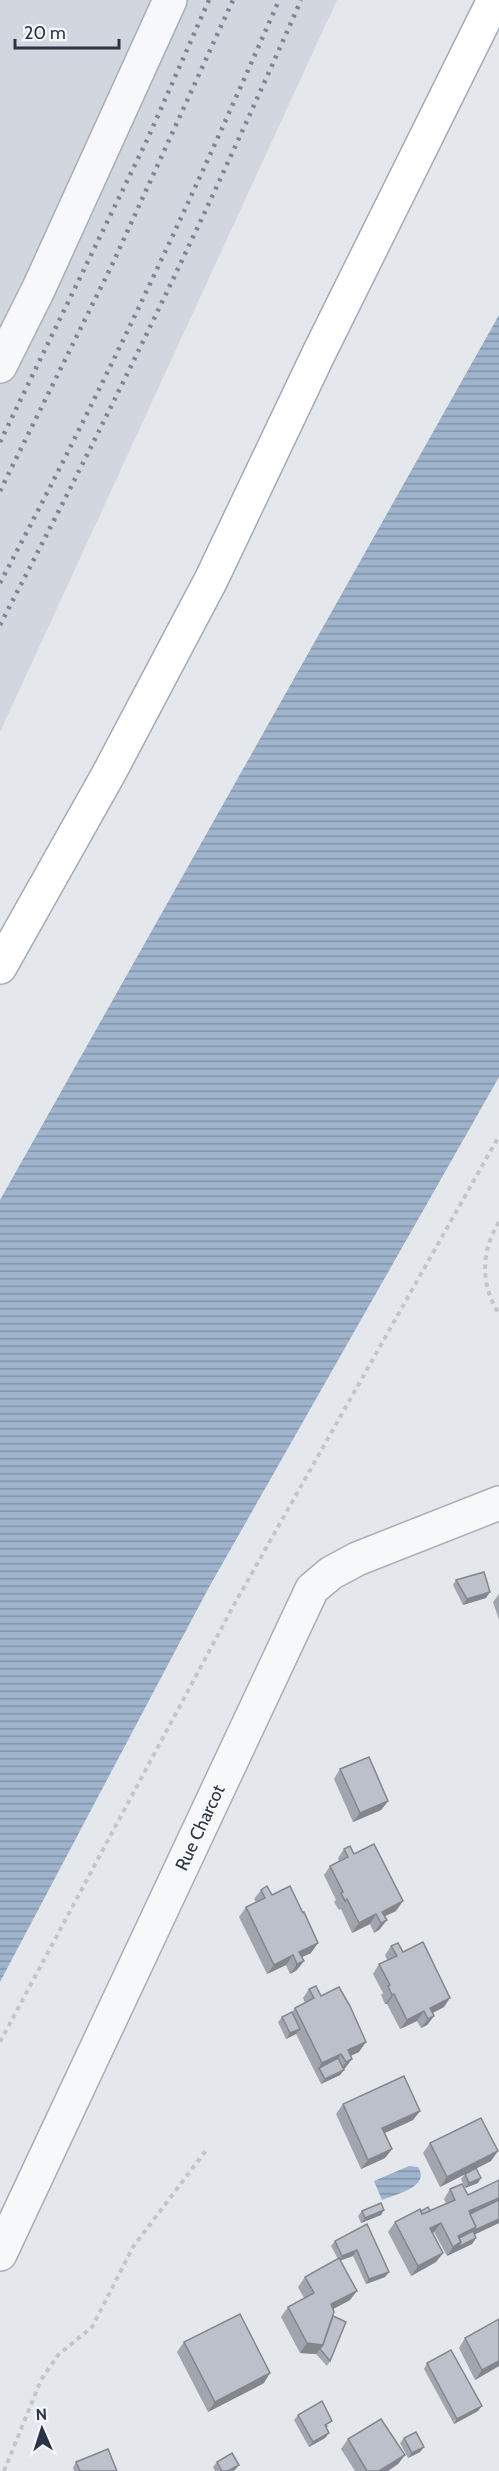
<svg xmlns="http://www.w3.org/2000/svg" width="499" height="2471" font-family="Cabin,sans-serif">
  <style>
    .built { fill: #d2d6de }
    .water { fill: url(#water-rules) }
    .lines { fill: none; stroke-linecap: round; stroke-linejoin: round }
    .minor-casing { stroke: #a9aeb7; stroke-width: 36 }
    .major-casing { stroke: #a3abb8; stroke-width: 36 }
    .path { stroke: #c2c5cb; stroke-width: 4; stroke-dasharray: 4.5 4.5; stroke-linecap: butt }
    .minor { stroke: #f7f8fa; stroke-width: 33 }
    .major { stroke: #fff; stroke-width: 33 }
    .rail { stroke: #7d8696; stroke-width: 4.5; stroke-dasharray: 3 6; stroke-linecap: butt }
    .wall { fill: #a1a5ae }
    .shaded-wall { fill: #83868d }
    .building { fill: #bbc0ca; stroke: #83868d; stroke-width: 1.5 }
    .labels { text-anchor: middle; dominant-baseline: central; stroke-width: 4.5; stroke-linejoin: round; paint-order: stroke }
    .street-label { font-size: 18px; fill: #2b3445; stroke: #f4f6f9 }
  </style>
  <defs>
    <pattern id="water-rules" width="6" height="5" patternUnits="userSpaceOnUse" patternTransform="scale(1.5)"><rect width="6" height="5" fill="#9fb4cc"/><path d="M0 2.5h6" fill="none" stroke="#8293a7"/></pattern>
  </defs>
  <rect width="100%" height="100%" fill="#e4e7ec"/>
  <path class="built" d="M0 0H337L0 732Z"/>
  <g class="water">
    <path d="M499 315V1077L208 1589 0 1982V1200Z"/>
    <path d="M409 2166 418 2167C431 2187 396 2194 382 2200L374 2181Z"/>
  </g>
  <g class="lines">
    <defs>
      <g id="minor">
        <path d="M0 366 39 288 170 0"/>
        <path id="s1" d="M0 2254 312 1589 331 1573 357 1559 499 1503"/>
      </g>
      <path id="major" d="M0 967 108 775 211 580 318 355 494 0"/>
    </defs>
    <use href="#minor" class="minor-casing"/>
    <use href="#major" class="major-casing"/>
    <g class="path">
      <path d="M499 1222C481 1251 480 1284 499 1314"/>
      <path d="M0 2042 235 1603 499 1136"/>
      <path d="M4 2471 41 2380 58 2355 92 2327 133 2247 207 2149"/>
    </g>
    <use href="#minor" class="minor"/>
    <use href="#major" class="major"/>
    <g class="rail">
      <path d="M0 442 148 138 209 0"/>
      <path d="M0 491 112 265 233 0"/>
      <path d="M0 583C101 393 193 197 279 0"/>
      <path d="M0 625C107 420 208 212 301 0"/>
    </g>
  </g>
  <g class="wall">
    <path d="M456 1580 486 1598 463 1605 453 1585Z"/>
    <path d="M499 1594V1620L493 1602Z"/>
    <path d="M340 1769 388 1801 381 1810 353 1822 334 1779Z"/>
    <path d="M344 1849 354 1854 396 1911 385 1916 380 1929 374 1933 370 1924 352 1933 341 1909 339 1910 334 1902 336 1900 324 1875 330 1866 339 1861 338 1858Z"/>
    <path d="M261 1890 272 1895 311 1953 302 1957 297 1970 290 1974 286 1965 267 1974 239 1917 246 1907 256 1902 254 1899Z"/>
    <path d="M391 1946 403 1952 444 2007 433 2013 434 2016 427 2025 421 2028 417 2021 400 2029 387 2004H385L381 1995 383 1993 373 1974 379 1964 387 1960 385 1955Z"/>
    <path d="M309 1989 321 1996 359 2052 350 2056 352 2059 340 2075 321 2084 296 2034 286 2039 278 2022 282 2017 292 2012 295 2008 305 2003 303 1998Z"/>
    <path d="M343 2104 420 2111 413 2120 385 2133 392 2149 385 2158 361 2169 336 2114Z"/>
    <path d="M430 2143 491 2161 477 2168 478 2183 465 2188 461 2179 465 2174 440 2187 423 2153Z"/>
    <path d="M499 2180V2223L474 2234 476 2238 472 2244 447 2256 434 2232 432 2233 443 2253 436 2262 411 2276 388 2232 395 2222 421 2211H430L446 2204 444 2199 450 2189 468 2195Z"/>
    <path d="M362 2211 381 2215 361 2223 358 2216Z"/>
    <path d="M367 2224 389 2272 385 2277 366 2284 353 2256 340 2260 350 2300 333 2309 330 2361 327 2366 316 2354 300 2353 281 2317 288 2307 304 2298 298 2287 305 2277 338 2259 331 2246 335 2241Z"/>
    <path d="M499 2319V2366L475 2380 459 2348 465 2338Z"/>
    <path d="M184 2342 264 2383 208 2412 177 2352Z"/>
    <path d="M427 2363 478 2411 454 2424 424 2369Z"/>
    <path d="M298 2415 329 2426 326 2428 329 2433 325 2438 309 2447 294 2420Z"/>
    <path d="M404 2438 424 2447 420 2452 408 2458 400 2443Z"/>
    <path d="M348 2439 405 2455 398 2464 388 2471H355L341 2449Z"/>
    <path d="M76 2462 117 2471H74L73 2468Z"/>
    <path d="M217 2462 235 2470 234 2471H215L213 2467Z"/>
  </g>
  <g class="shaded-wall">
    <path d="M490 1592 486 1598 463 1605 467 1599Z"/>
    <path d="M388 1801 381 1810 353 1822 360 1813Z"/>
    <path d="M403 1901 396 1911 379 1919 382 1912Z"/>
    <path d="M376 1914 370 1924 352 1933 359 1923Z"/>
    <path d="M387 1920 380 1929 374 1933 381 1923Z"/>
    <path d="M318 1943 311 1953 295 1960 299 1952Z"/>
    <path d="M293 1955 286 1965 267 1974 274 1965Z"/>
    <path d="M304 1961 297 1970 290 1974 297 1964Z"/>
    <path d="M394 1994 387 2004H385L392 1995Z"/>
    <path d="M450 1998 444 2007 426 2016 430 2008Z"/>
    <path d="M424 2011 417 2021 400 2029 407 2020Z"/>
    <path d="M434 2016 427 2025 421 2028 428 2019Z"/>
    <path d="M300 2029 296 2034 286 2039 290 2033Z"/>
    <path d="M366 2042 359 2052 344 2059 348 2050Z"/>
    <path d="M341 2054 335 2063 319 2068 315 2073 322 2063Z"/>
    <path d="M352 2059 345 2068 339 2072 346 2062Z"/>
    <path d="M344 2070 340 2075 321 2084 325 2079Z"/>
    <path d="M420 2111 413 2120 376 2137 382 2128Z"/>
    <path d="M392 2149 385 2158 361 2169 368 2160Z"/>
    <path d="M498 2151 491 2161 440 2187 447 2177Z"/>
    <path d="M481 2178 478 2183 465 2188 469 2183Z"/>
    <path d="M499 2198V2204L467 2219 469 2211Z"/>
    <path d="M384 2210 381 2215 361 2223 365 2218Z"/>
    <path d="M499 2219V2223L457 2243 458 2236 476 2227Z"/>
    <path d="M441 2223 434 2232 423 2238 430 2228Z"/>
    <path d="M476 2238 472 2244 447 2256 453 2247 461 2242Z"/>
    <path d="M357 2250 353 2256 339 2261 342 2256Z"/>
    <path d="M443 2253 436 2262 411 2276 418 2266Z"/>
    <path d="M389 2272 385 2277 366 2284 369 2279Z"/>
    <path d="M357 2291 350 2300 324 2314 331 2304Z"/>
    <path d="M307 2343 323 2345 316 2354 300 2353Z"/>
    <path d="M499 2361V2366L475 2380 482 2370Z"/>
    <path d="M270 2373 264 2383 208 2412 215 2402Z"/>
    <path d="M482 2406 478 2411 454 2424 457 2419Z"/>
    <path d="M329 2433 325 2438 309 2447 313 2442Z"/>
    <path d="M424 2447 420 2452 408 2458 412 2453Z"/>
    <path d="M405 2455 398 2464 388 2471H379Z"/>
    <path d="M239 2465 235 2470 228 2471Z"/>
  </g>
  <g class="building">
    <path d="M484 1572 490 1592 467 1599 456 1580Z"/>
    <path d="M369 1757 388 1801 360 1813 340 1769Z"/>
    <path d="M374 1844 403 1901 382 1912 387 1920 381 1923 376 1914 359 1923 347 1899 345 1901 341 1893 343 1892 330 1866 348 1857 344 1849 350 1846 354 1854Z"/>
    <path d="M267 1886 272 1895 290 1886 303 1913 304 1912 318 1943 299 1952 304 1961 297 1964 293 1955 274 1965 246 1907 265 1898 261 1890Z"/>
    <path d="M423 1942 450 1998 430 2008 434 2016 428 2019 424 2011 407 2020 394 1994 392 1995 388 1986 390 1985 379 1964 397 1956 391 1946 398 1943 403 1952Z"/>
    <path d="M316 1986 321 1996 339 1987 350 2006 366 2042 348 2050 352 2059 346 2062 341 2054 322 2063 295 2008 314 1998 309 1989Z"/>
    <path d="M292 2012 300 2029 290 2033 282 2017Z"/>
    <path d="M338 2058 344 2070 325 2079 319 2068Z"/>
    <path d="M404 2076 420 2111 382 2128 392 2149 368 2160 343 2104Z"/>
    <path d="M481 2118 498 2151 447 2177 430 2143Z"/>
    <path d="M476 2168 481 2178 469 2183 465 2174Z"/>
    <path d="M499 2180V2198L469 2211 476 2227 458 2236 461 2242 453 2247 441 2223 430 2228 443 2253 418 2266 395 2222 420 2209 422 2214 455 2200 450 2189 462 2184 468 2195Z"/>
    <path d="M499 2200V2219L473 2231 476 2227 470 2214Z"/>
    <path d="M381 2203 384 2210 365 2218 362 2211Z"/>
    <path d="M428 2207 430 2211 422 2214 421 2211Z"/>
    <path d="M367 2224 389 2272 369 2279 357 2250 342 2256 335 2241Z"/>
    <path d="M473 2231 476 2238 458 2247 461 2242 459 2238Z"/>
    <path d="M339 2258 357 2291 331 2304 334 2312 323 2345 307 2343 288 2307 314 2293 305 2277Z"/>
    <path d="M240 2314 270 2373 215 2402 184 2342Z"/>
    <path d="M333 2316 346 2322 330 2361 320 2349 323 2345Z"/>
    <path d="M499 2319V2361L482 2370 465 2338Z"/>
    <path d="M451 2350 482 2406 457 2419 427 2363Z"/>
    <path d="M322 2401 332 2421 325 2425 329 2433 313 2442 298 2415Z"/>
    <path d="M381 2419 405 2455 379 2471H367L348 2439Z"/>
    <path d="M416 2432 424 2447 412 2453 404 2438Z"/>
    <path d="M108 2449 117 2471H80L76 2462Z"/>
    <path d="M232 2453 239 2465 228 2471H222L217 2462Z"/>
  </g>
  <g class="labels">
    <g class="street-label">
      <text stroke="none"><textPath href="#s1" startOffset="471">Rue Charcot</textPath></text>
    </g>
  </g>
  <g transform="translate(42 2429) rotate(357)" stroke="#f4f6f9" stroke-width="4.5" paint-order="stroke">
  <path d="M0-4.5L10 22L0 15L-10 22Z" fill="#2b3445"/>
  <text y="-9" font-size="16" font-weight="bold" text-anchor="middle" fill="#2b3445">N</text>
  </g>
  <path d="M15 39v9h104v-9" fill="none" stroke="#2b3445" stroke-width="3"/>
  <text x="24" y="39" font-size="18" fill="#2b3445" stroke="#f4f6f9" stroke-width="4.5" paint-order="stroke">20 m</text>
</svg>
